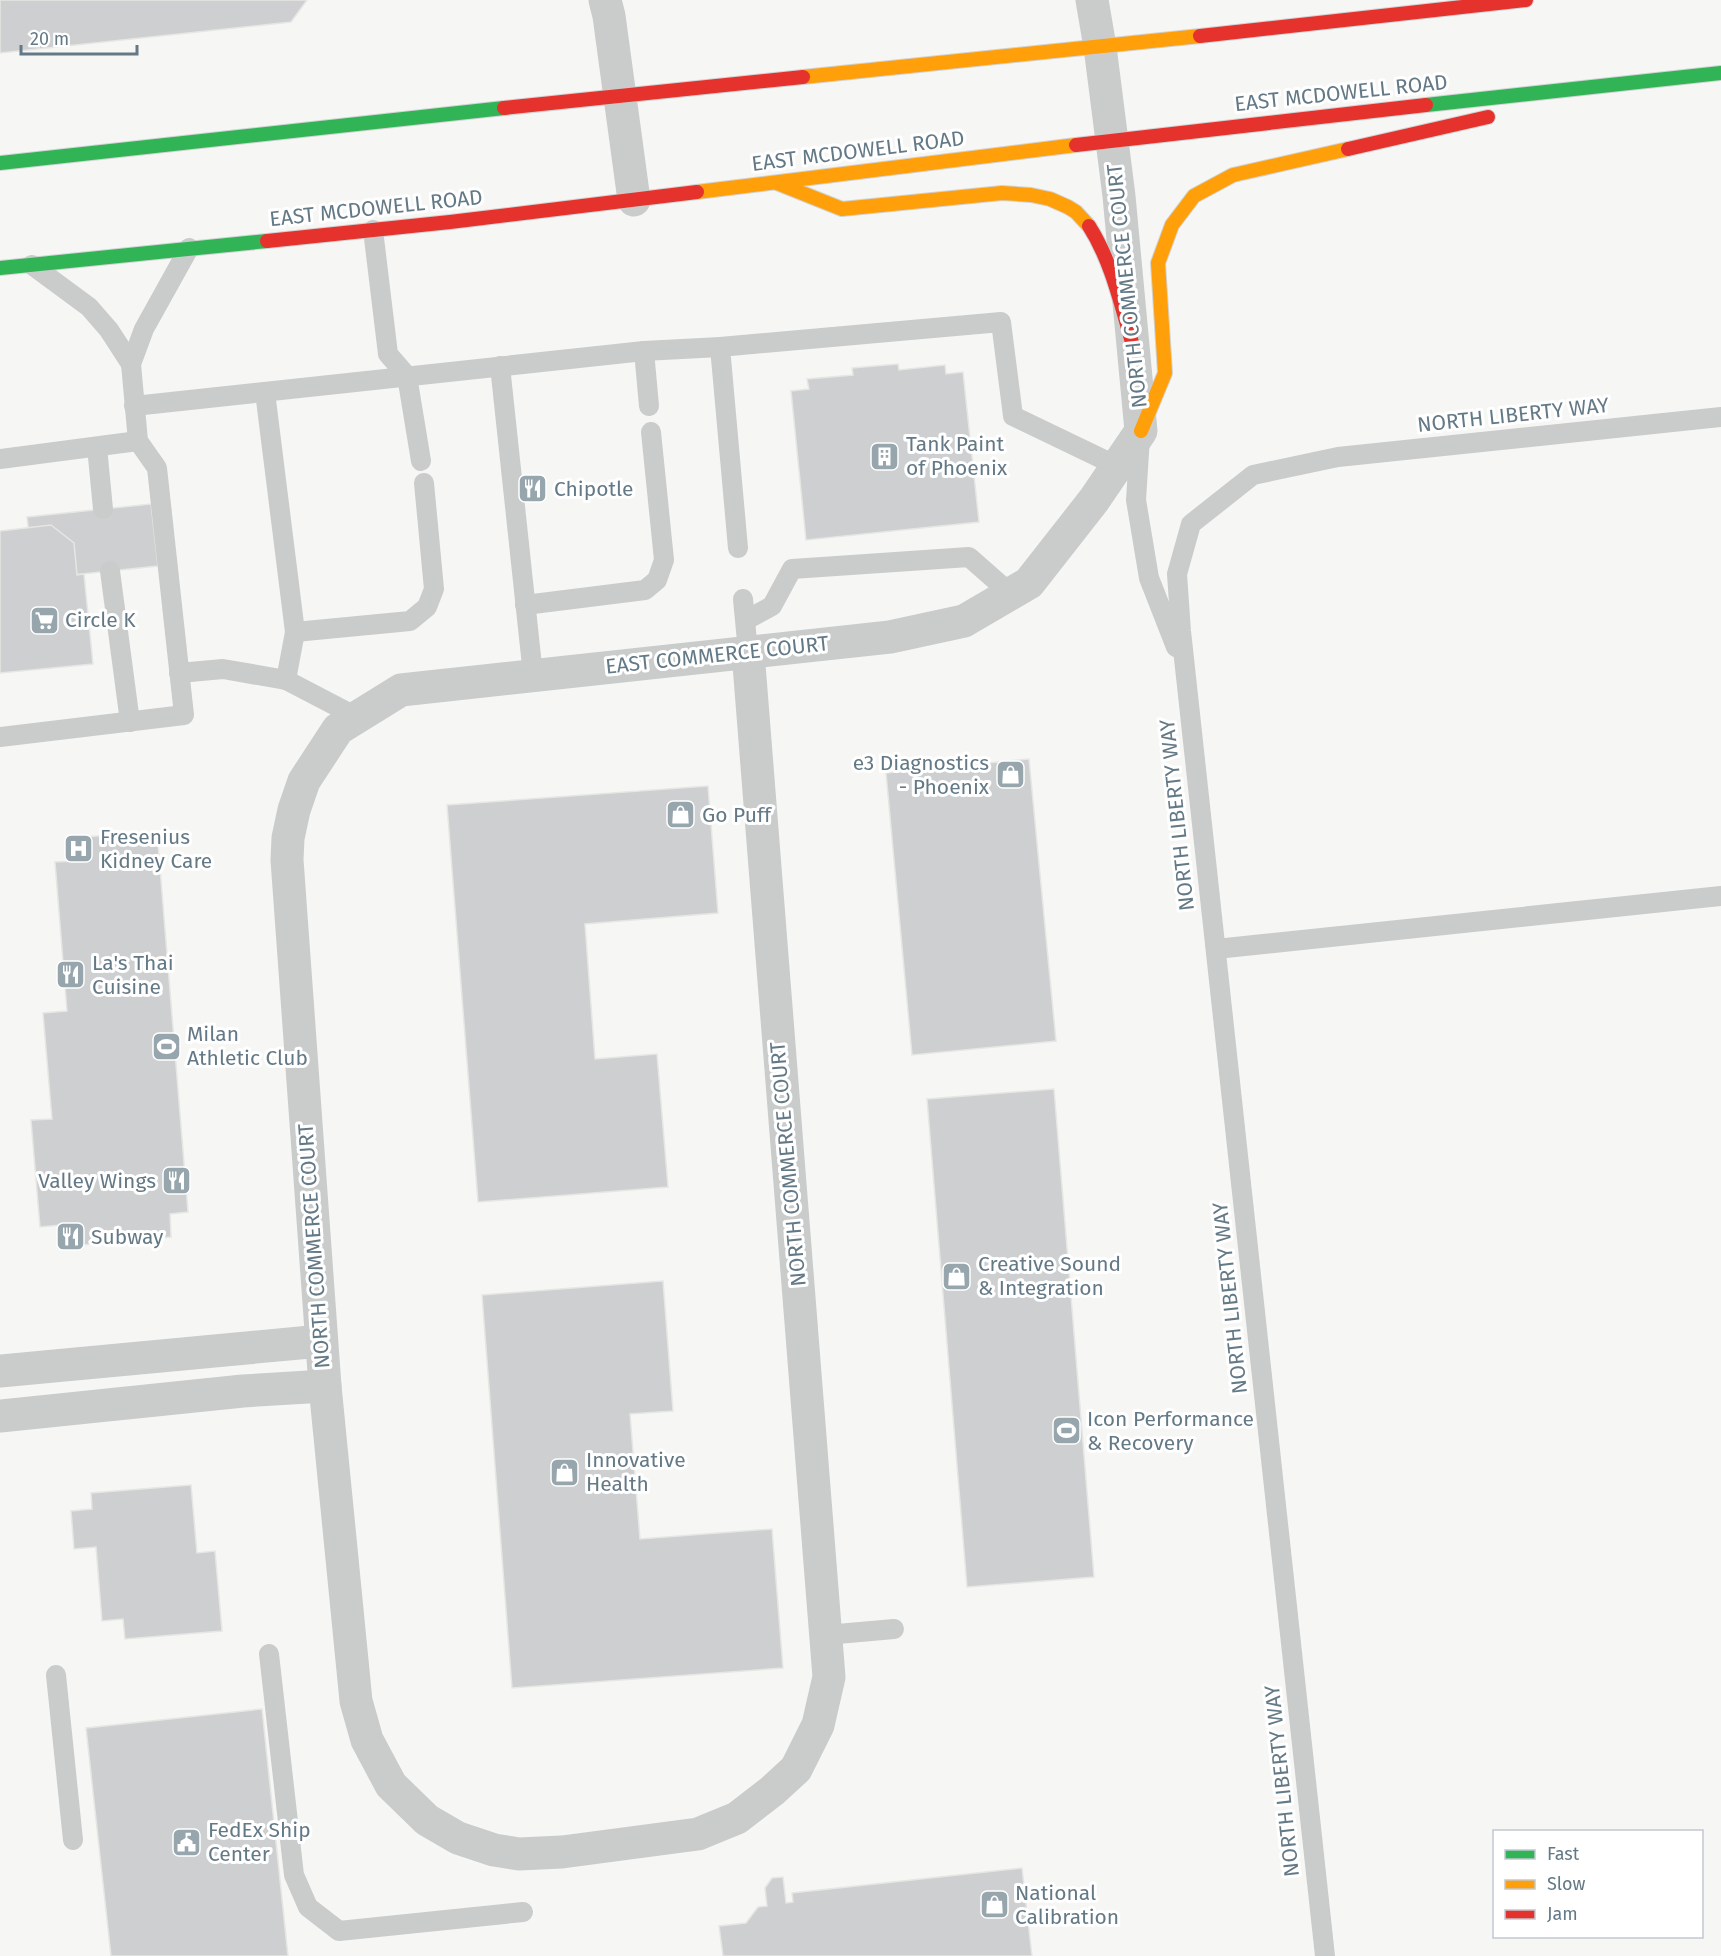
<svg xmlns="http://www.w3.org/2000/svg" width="1721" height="1956" font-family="'Fira Sans',sans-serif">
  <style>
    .building { fill: #cdcfd0; stroke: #e6e6e4; stroke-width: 1.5 }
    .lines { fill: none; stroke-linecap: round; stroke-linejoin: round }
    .fast-casing { stroke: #d2d3d4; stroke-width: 16 }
    .slow-casing { stroke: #d2d3d4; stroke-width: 16 }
    .jam-casing { stroke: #d2d3d4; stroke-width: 16 }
    .lane { stroke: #cacccc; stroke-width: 20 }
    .street { stroke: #cacccc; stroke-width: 33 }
    .fast { stroke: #30b455; stroke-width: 14 }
    .slow { stroke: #ff9f0a; stroke-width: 14 }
    .jam { stroke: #e5322d; stroke-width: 14 }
    .labels { text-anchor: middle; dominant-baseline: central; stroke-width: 6; stroke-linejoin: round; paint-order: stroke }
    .street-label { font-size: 21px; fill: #647986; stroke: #fff }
    .poi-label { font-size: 21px; fill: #647986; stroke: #fff; text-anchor: start }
  </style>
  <rect width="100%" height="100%" fill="#f6f6f5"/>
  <g class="building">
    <path d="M0 0H307L291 22 0 53Z"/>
    <path d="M898 364 899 370 945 365 946 374 963 372 979 522 806 540 791 391 809 389 807 379 853 375 852 368Z"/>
    <path d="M151 504 158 566 34 579 27 517Z"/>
    <path d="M51 525 74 543 77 575 84 574 93 664 0 673V531Z"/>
    <path d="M1029 759 1056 1041 912 1055 886 773Z"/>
    <path d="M708 786 718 913 585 924 595 1059 657 1054 668 1187 478 1202 447 805Z"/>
    <path d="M157 831 188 1212 170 1214 171 1237 61 1247 60 1225 40 1227 31 1120 52 1119 43 1013 67 1011 55 862 76 861 74 838Z"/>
    <path d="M1054 1089 1094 1577 967 1587 927 1099Z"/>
    <path d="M663 1281 673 1411 630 1414 640 1539 772 1529 783 1668 512 1688 482 1295Z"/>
    <path d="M191 1485 197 1553 215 1551 222 1631 125 1639 123 1619 102 1621 96 1547 74 1549 71 1511 92 1509 91 1493Z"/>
    <path d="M262 1709 288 1956H111L86 1728Z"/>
    <path d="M1022 1868 1032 1956H723L719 1926 746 1923 758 1907 767 1906 765 1888 772 1878 783 1877 786 1903 793 1902 792 1893Z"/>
  </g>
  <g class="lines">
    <defs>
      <g id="fast">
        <path d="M1426 105 1721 73"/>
        <path d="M0 163 504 108"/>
        <path d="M0 268 267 241"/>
      </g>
      <g id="slow">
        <path d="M803 77 1200 36"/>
        <path d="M777 183 842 209 1002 193 1031 195 1050 199 1068 207 1076 212 1089 226"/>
        <path d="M697 192 1076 145"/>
        <path d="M1141 431 1165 373 1158 263 1172 225 1194 196 1233 175 1348 149"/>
      </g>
      <g id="jam">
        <path d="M1200 36 1526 0"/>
        <path d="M504 108 803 77"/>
        <path d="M1076 145 1426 105"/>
        <path d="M1348 149 1488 117"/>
        <path d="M1089 226C1112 262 1121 305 1133 346"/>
        <path d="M267 241 450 222 697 192"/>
      </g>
    </defs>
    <use href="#fast" class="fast-casing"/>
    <use href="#slow" class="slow-casing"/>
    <use href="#jam" class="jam-casing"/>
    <g class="lane">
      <path d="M373 230 388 354 407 376 421 461"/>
      <path d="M32 265 89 307 109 330 131 364"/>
      <path d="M644 351 649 406"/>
      <path d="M500 366 533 675"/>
      <path d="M265 392 295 632 286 680"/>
      <path d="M134 406 644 351 720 347"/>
      <path d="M1140 437 1136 500 1149 578 1176 647"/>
      <path d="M97 447 103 509"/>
      <path d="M0 459 138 441"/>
      <path d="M738 548 720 347 1001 322 1013 416 1117 466"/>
      <path d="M110 571 130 722"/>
      <path d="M743 599 748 652"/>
      <path d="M525 605 645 590 657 580 664 560 651 432"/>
      <path d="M746 620 772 606 792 569 969 557 1011 594"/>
      <path d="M295 632 410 621 427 607 434 589 424 483"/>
      <path d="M179 673 223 669 286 680 357 717"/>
      <path d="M0 737 184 715 157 468 138 441 131 364 144 329 189 248"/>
      <path d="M1216 949 1721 896"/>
      <path d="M826 1635 894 1629"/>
      <path d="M269 1654 294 1875 308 1907 339 1931 523 1912"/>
      <path d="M56 1675 73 1840"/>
      <path d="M1325 1956 1181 631 1177 574 1191 524 1253 475 1338 457 1721 417"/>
    </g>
    <g class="street">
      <path d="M605 0 609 16 634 200"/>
      <path d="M748 652 829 1677 818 1725 796 1769 772 1791 737 1818 698 1834 562 1852 519 1854 494 1850 458 1838 427 1820 391 1785 367 1740 356 1701 325 1386 287 860 288 838 294 810 304 781 338 729 401 690 890 637 964 621 1029 583 1094 500 1141 431 1119 196 1100 47 1092 0"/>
      <path d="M0 1371 321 1341"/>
      <path d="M0 1416 243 1391 325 1386"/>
    </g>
    <use href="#fast" class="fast"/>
    <use href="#slow" class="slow"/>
    <use href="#jam" class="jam"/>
  </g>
  <defs>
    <symbol id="building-square" viewBox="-11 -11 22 22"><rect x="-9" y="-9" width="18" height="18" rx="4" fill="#97a5ad" stroke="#fff"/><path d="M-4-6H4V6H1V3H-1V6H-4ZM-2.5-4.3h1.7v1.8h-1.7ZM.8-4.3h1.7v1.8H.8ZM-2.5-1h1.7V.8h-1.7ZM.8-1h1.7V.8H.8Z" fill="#fff"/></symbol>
    <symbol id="restaurant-square" viewBox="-11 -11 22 22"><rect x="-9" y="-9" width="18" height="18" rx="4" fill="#97a5ad" stroke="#fff"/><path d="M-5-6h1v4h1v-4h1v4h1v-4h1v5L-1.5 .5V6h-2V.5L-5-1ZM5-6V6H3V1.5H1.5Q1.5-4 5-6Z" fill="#fff"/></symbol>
    <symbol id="supermarket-square" viewBox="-11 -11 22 22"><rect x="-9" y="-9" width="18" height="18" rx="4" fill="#97a5ad" stroke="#fff"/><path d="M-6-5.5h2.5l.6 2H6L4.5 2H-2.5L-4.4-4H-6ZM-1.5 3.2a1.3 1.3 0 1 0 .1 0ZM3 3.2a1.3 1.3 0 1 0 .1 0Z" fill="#fff"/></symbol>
    <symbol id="shop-square" viewBox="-11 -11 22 22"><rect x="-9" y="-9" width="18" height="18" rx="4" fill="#97a5ad" stroke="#fff"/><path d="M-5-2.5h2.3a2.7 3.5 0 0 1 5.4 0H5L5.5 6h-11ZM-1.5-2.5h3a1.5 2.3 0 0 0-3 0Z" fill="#fff"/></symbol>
    <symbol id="hospital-square" viewBox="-11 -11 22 22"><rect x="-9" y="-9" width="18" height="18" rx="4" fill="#97a5ad" stroke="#fff"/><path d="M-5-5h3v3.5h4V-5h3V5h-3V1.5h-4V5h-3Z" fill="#fff"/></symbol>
    <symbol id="stadium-square" viewBox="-11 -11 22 22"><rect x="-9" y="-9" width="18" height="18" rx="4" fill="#97a5ad" stroke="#fff"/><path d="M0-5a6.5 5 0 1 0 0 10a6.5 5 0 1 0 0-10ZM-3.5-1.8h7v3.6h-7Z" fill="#fff"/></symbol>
    <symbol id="civic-square" viewBox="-11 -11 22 22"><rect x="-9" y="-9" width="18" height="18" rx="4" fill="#97a5ad" stroke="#fff"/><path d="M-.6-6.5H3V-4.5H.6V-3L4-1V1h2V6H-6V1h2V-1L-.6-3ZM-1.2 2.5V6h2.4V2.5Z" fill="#fff"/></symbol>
  </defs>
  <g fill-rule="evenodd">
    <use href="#building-square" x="868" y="440" width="33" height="33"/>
    <use href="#restaurant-square" x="516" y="472" width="33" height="33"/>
    <use href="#supermarket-square" x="28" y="604" width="33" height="33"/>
    <use href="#shop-square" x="994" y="758" width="33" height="33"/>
    <use href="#shop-square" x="664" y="798" width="33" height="33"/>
    <use href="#hospital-square" x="62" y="832" width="33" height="33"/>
    <use href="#restaurant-square" x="54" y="958" width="33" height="33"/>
    <use href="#stadium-square" x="150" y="1030" width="33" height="33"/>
    <use href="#restaurant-square" x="160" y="1164" width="33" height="33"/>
    <use href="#restaurant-square" x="54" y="1220" width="33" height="33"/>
    <use href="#shop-square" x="940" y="1260" width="33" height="33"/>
    <use href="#stadium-square" x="1050" y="1414" width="33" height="33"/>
    <use href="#shop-square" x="548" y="1456" width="33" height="33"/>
    <use href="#civic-square" x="170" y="1826" width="33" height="33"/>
    <use href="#shop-square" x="978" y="1888" width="33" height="33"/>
  </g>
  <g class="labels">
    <g class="street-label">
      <text transform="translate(1341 93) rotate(-6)">EAST MCDOWELL ROAD</text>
      <text transform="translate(858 151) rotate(-7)">EAST MCDOWELL ROAD</text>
      <text transform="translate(376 208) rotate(-6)">EAST MCDOWELL ROAD</text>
      <text transform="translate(1127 286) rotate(-96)">NORTH COMMERCE COURT</text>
      <text transform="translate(1513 415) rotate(-6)">NORTH LIBERTY WAY</text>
      <text transform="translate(717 655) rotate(-6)">EAST COMMERCE COURT</text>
      <text transform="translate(1177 815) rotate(-96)">NORTH LIBERTY WAY</text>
      <text transform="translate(788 1164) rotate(-95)">NORTH COMMERCE COURT</text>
      <text transform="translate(314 1246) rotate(-94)">NORTH COMMERCE COURT</text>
      <text transform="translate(1230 1298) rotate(-96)">NORTH LIBERTY WAY</text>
      <text transform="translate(1282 1781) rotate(-96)">NORTH LIBERTY WAY</text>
    </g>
    <g class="poi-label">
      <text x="906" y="444">Tank Paint<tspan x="906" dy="24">of Phoenix</tspan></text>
      <text x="554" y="489">Chipotle</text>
      <text x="65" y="620">Circle K</text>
      <text x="989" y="763" text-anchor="end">e3 Diagnostics<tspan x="989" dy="24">- Phoenix</tspan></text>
      <text x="702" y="815">Go Puff</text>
      <text x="100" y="837">Fresenius<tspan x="100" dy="24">Kidney Care</tspan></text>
      <text x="92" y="963">La's Thai<tspan x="92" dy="24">Cuisine</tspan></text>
      <text x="187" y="1034">Milan<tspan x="187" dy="24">Athletic Club</tspan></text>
      <text x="156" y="1181" text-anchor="end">Valley Wings</text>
      <text x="91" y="1237">Subway</text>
      <text x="978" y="1264">Creative Sound<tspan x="978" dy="24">&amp; Integration</tspan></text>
      <text x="1087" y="1419">Icon Performance<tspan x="1087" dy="24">&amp; Recovery</tspan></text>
      <text x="586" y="1460">Innovative<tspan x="586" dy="24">Health</tspan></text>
      <text x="208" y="1830">FedEx Ship<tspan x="208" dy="24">Center</tspan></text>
      <text x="1015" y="1893">National<tspan x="1015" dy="24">Calibration</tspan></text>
    </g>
  </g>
  <rect x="1493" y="1830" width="210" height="108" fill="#ffffff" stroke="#c1c9cf" stroke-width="1.5"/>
  <rect x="1505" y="1850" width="30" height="9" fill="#30b455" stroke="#c1c9cf" stroke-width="1.5"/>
  <text x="1547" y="1860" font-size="18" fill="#647986">Fast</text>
  <rect x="1505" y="1880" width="30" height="9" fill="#ff9f0a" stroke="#c1c9cf" stroke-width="1.5"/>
  <text x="1547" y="1890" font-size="18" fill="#647986">Slow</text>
  <rect x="1505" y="1910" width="30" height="9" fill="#e5322d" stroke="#c1c9cf" stroke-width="1.5"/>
  <text x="1547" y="1920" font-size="18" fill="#647986">Jam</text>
  <path d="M21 45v9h116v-9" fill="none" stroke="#647986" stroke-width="3"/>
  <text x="30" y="45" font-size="18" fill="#647986" stroke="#ffffff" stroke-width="4.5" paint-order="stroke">20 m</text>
</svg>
